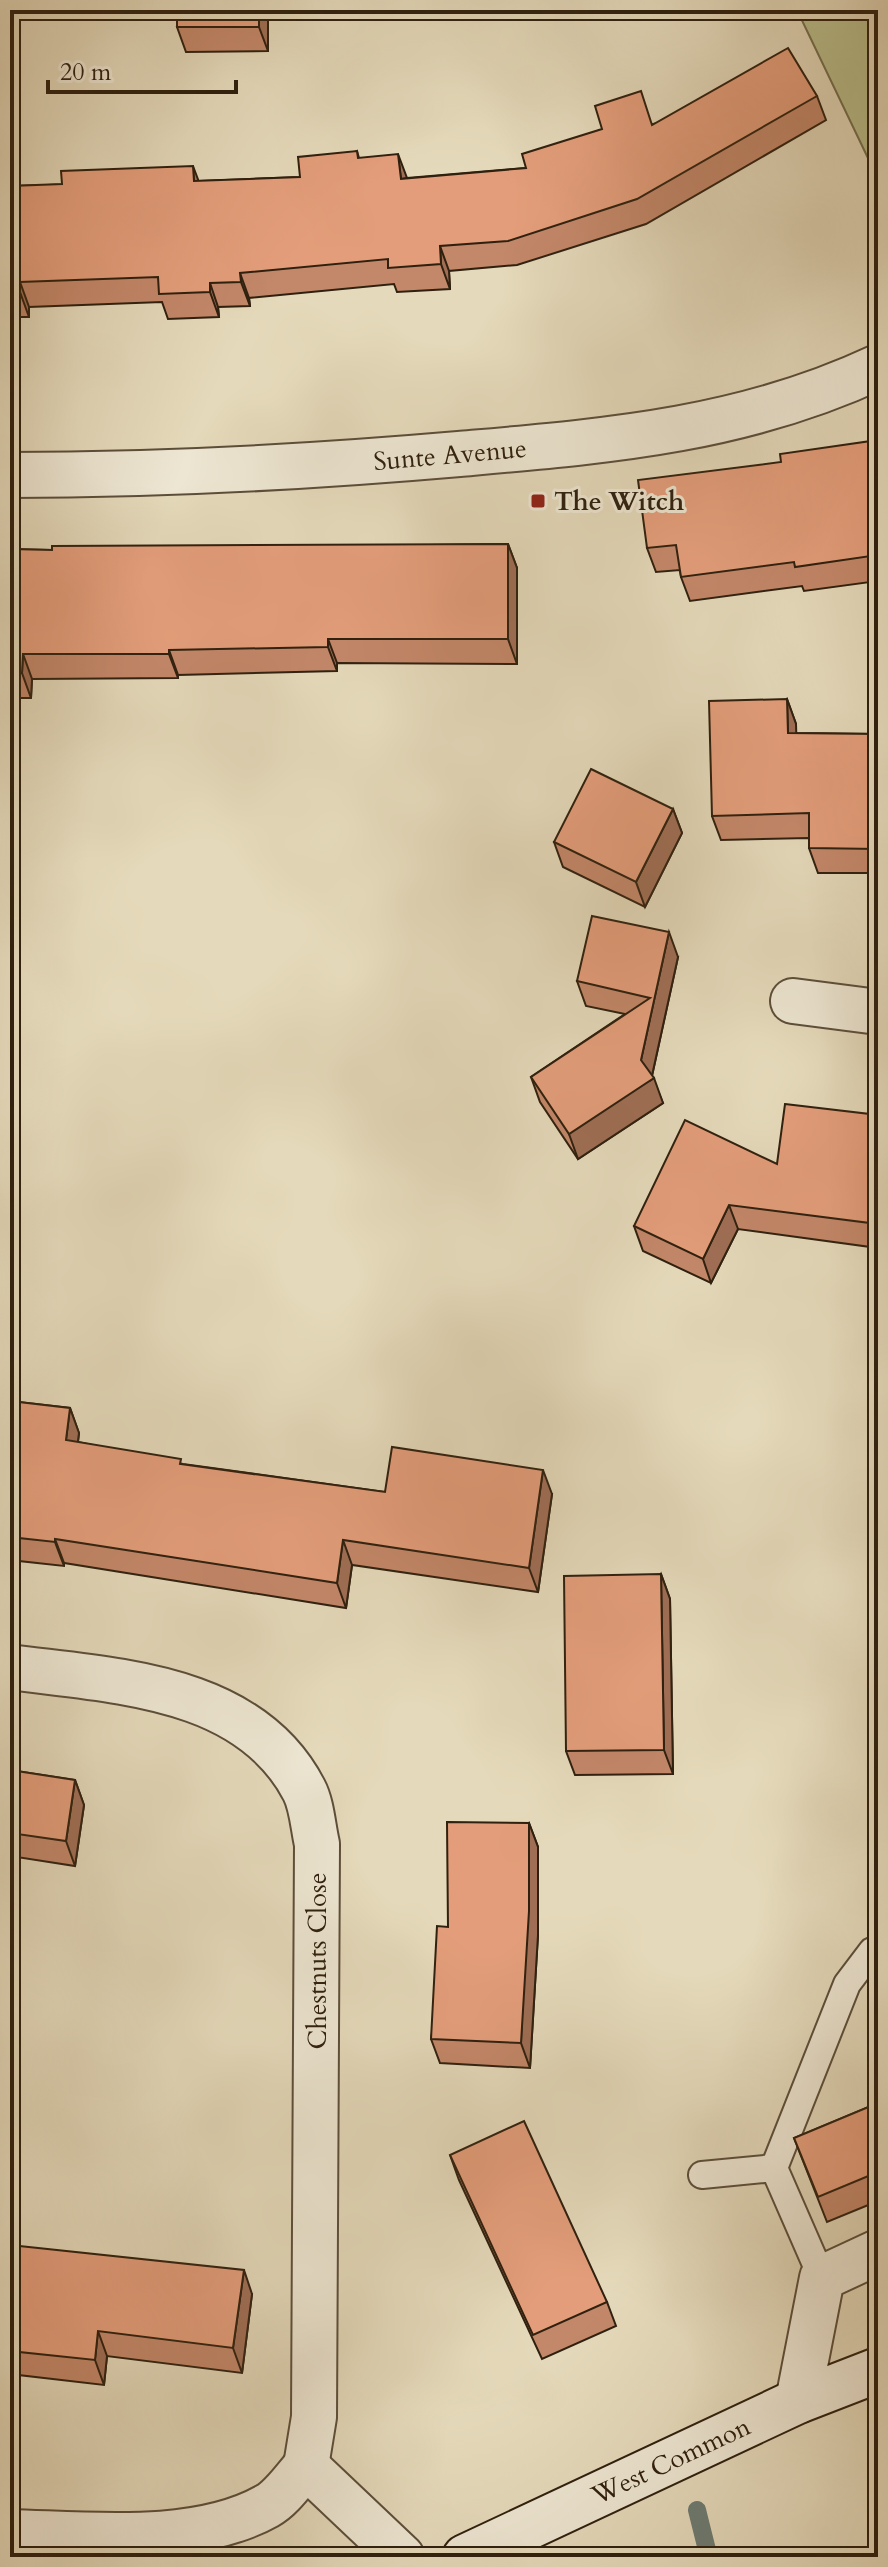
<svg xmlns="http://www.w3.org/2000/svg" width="888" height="2567" font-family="Cardo,serif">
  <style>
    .green { fill: #b9be8c; stroke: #746f4e; stroke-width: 2 }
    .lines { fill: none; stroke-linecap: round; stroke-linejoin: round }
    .stream { stroke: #6d7c73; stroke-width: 18 }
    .service-casing { stroke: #5c4e3a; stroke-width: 30 }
    .minor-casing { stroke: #5c4e3a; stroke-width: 48 }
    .secondary-casing { stroke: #2f200f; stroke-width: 48 }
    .service { stroke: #ede6d2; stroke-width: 26 }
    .minor { stroke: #ede6d2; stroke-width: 44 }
    .secondary { stroke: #ede6d2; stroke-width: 44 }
    .wall { fill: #c38769; stroke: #2f200f; stroke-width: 2 }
    .shaded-wall { fill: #9f6e55; stroke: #2f200f; stroke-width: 2 }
    .building { fill: #e39d7a; stroke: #2f200f; stroke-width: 2 }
    .poi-dot { fill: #8f2418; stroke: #ede6d2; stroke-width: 3 }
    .labels { text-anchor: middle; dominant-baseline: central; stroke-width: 6; stroke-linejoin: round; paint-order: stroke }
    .street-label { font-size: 26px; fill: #2f200f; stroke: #ede6d2 }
    .poi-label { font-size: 26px; font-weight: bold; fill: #2f200f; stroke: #ede6d2; text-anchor: start }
  </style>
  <rect width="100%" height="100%" fill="#e4d9ba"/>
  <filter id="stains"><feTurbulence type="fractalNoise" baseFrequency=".0025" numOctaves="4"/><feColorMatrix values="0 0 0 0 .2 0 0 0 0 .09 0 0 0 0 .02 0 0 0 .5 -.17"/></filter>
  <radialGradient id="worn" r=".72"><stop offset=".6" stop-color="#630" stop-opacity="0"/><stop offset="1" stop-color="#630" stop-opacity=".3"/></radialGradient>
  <path class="green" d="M797 10H878V179Z"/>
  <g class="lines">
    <path class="stream" d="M697 2510 707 2550 705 2557"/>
    <defs>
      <g id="service">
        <path d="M774 2168 847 1984 872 1951 878 1949"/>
        <path d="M702 2175 774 2168 822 2278"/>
      </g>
      <g id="minor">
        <path d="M10 475C160 475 309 467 459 454 607 441 741 431 878 367"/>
        <path d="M793 1001 878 1012"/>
        <path d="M10 1667C114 1681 249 1684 304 1790 312 1805 313 1827 317 1844L314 2417 306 2466"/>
        <path d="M798 2401 822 2278 878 2252"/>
        <path d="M10 2532C89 2534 196 2546 267 2506 282 2498 295 2478 306 2466L402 2557"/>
      </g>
      <path id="secondary" d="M465 2557 798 2401 878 2370"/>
    </defs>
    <use href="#service" class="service-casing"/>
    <use href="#minor" class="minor-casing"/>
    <use href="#secondary" class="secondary-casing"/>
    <use href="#service" class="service"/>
    <use href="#minor" class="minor"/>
    <use href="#secondary" class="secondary"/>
  </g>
  <g class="wall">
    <path d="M268 10V51L186 52 177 27Z"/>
    <path d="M817 96 826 120 646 224 517 265 449 271 450 289 397 292 394 284 249 298 250 306 218 307 219 317 168 319 162 302 29 307V317H10V186L199 181 300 177 357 151 359 158 407 178 526 168 653 124Z"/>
    <path d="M878 440V581L804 591 802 586 690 601 681 577 680 570 656 572 647 548Z"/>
    <path d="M508 544 517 568V664L337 663V671L178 675V678L32 679 31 698H11L12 721H10V549L52 550Z"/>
    <path d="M787 699 796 724V733L878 734V873H818L809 848V838L721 840 712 816Z"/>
    <path d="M673 809 682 833 645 907 563 867 554 842Z"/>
    <path d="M678 957 652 1076 663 1103 578 1159 540 1102 531 1077 625 1014 586 1006 577 981Z"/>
    <path d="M878 1115V1248L738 1229 711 1283 643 1251 634 1226 777 1164Z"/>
    <path d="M10 1401 70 1408 79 1433 78 1442 183 1464 385 1492 552 1494 538 1592 352 1565 346 1608 64 1563V1566L10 1560Z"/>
    <path d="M661 1574 670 1599 673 1774 575 1775 566 1751Z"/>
    <path d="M10 1770 75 1780 84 1805 75 1866 10 1856Z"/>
    <path d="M529 1823 538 1847V1935L530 2068 440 2063 431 2039 448 1927Z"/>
    <path d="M878 2103V2201L827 2222 794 2138Z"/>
    <path d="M450 2155 607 2302 616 2326 542 2359 459 2180Z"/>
    <path d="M10 2245 252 2294 242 2373 107 2356 104 2385 10 2374Z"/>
  </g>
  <g class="shaded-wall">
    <path d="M259 10H268V51L259 27Z"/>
    <path d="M398 154 407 178 401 179Z"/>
    <path d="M193 166 202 190 194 181Z"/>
    <path d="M440 246 449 271 450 289 441 264Z"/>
    <path d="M240 273 249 298 250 306 241 282Z"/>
    <path d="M20 282 29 307V317L20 292Z"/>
    <path d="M210 283 218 307 219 317 210 292Z"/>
    <path d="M508 544 517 568V664L508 639Z"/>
    <path d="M328 639 337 663V671L328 647Z"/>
    <path d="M169 650 178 675V678L169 654Z"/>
    <path d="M23 654 32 679 31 698 22 673Z"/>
    <path d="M10 694 11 698 12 721 10 716Z"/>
    <path d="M787 699 796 724 797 757 788 733Z"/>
    <path d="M673 809 682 833 645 907 636 882Z"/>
    <path d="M669 932 678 957 651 1080 654 1078 663 1103 578 1159 569 1134 641 1060Z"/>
    <path d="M729 1205 738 1229 711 1283 703 1259Z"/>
    <path d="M70 1408 79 1433 75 1464 66 1440Z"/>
    <path d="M543 1470 552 1494 538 1592 529 1568Z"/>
    <path d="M55 1539 64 1563V1566L55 1542Z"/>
    <path d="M343 1540 352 1565 346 1608 337 1583Z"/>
    <path d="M661 1574 670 1599 673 1774 664 1750Z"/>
    <path d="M75 1780 84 1805 75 1866 66 1841Z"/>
    <path d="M529 1823 538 1847V1935L530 2068 521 2043Z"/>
    <path d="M244 2270 252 2294 242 2373 233 2348Z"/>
    <path d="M98 2331 107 2356 104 2385 95 2360Z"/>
  </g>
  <g class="building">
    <rect x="177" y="10" width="82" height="17"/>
    <path d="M788 48 817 96 637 199 508 241 440 246 441 264 388 268V259L240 273 241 282 210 283V292L159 294 158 277 20 282V292H10V186L62 184 61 171 193 166 194 181 300 177 298 157 357 151 358 158 398 154 401 179 526 168 522 154 602 129 595 106 641 91 652 125Z"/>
    <path d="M878 440V555L795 567 794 562 681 577 676 545 647 548 638 480 781 462 780 454Z"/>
    <path d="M508 544V639H328V647L169 650V654H23L22 673H10V549L52 550V546Z"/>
    <path d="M787 699 788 733 878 734V849L809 848V813L712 816 709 701Z"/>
    <path d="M591 769 673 809 636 882 554 842Z"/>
    <path d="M592 916 669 932 641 1060 654 1078 569 1134 531 1077 650 998 577 981Z"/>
    <path d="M785 1104 878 1115V1210L873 1209 878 1211V1224L729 1205 703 1259 634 1226 685 1120 777 1164Z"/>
    <path d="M10 1401 70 1408 66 1440 181 1459 180 1464 385 1492 392 1447 543 1470 529 1568 343 1540 337 1583 55 1539V1542L10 1537Z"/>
    <path d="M661 1574 664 1750 566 1751 564 1576Z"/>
    <path d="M10 1770 75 1780 66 1841 10 1833Z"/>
    <path d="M447 1822 529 1823V1911L521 2043 431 2039 437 1926 448 1927Z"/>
    <path d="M878 2103V2172L818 2197 794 2138Z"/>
    <path d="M524 2121 607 2302 533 2335 450 2155Z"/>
    <path d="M10 2245 244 2270 233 2348 98 2331 95 2360 10 2351Z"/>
    <path d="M71 2550 72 2557H16Z"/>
  </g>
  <rect class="poi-dot" x="530" y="493" width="16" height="16" rx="4"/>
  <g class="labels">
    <g class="street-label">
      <text transform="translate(450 455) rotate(-5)">Sunte Avenue</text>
      <text transform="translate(317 1961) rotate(-90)">Chestnuts Close</text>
      <text transform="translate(671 2461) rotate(-25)">West Common</text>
    </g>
    <g class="poi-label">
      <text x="554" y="501">The Witch</text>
    </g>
  </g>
  <rect width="888" height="2567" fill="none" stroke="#e4d9ba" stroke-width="40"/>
  <rect x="12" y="12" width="864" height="2543" fill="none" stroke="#2f200f" stroke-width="4"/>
  <rect x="20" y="20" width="848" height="2527" fill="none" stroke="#2f200f" stroke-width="2"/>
  <path d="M48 80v12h188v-12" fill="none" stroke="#2f200f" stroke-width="4"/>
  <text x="60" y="80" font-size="24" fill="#2f200f" stroke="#ede6d2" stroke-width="6" paint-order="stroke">20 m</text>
  <rect width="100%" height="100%" filter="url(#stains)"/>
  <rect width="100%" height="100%" fill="url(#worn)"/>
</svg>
